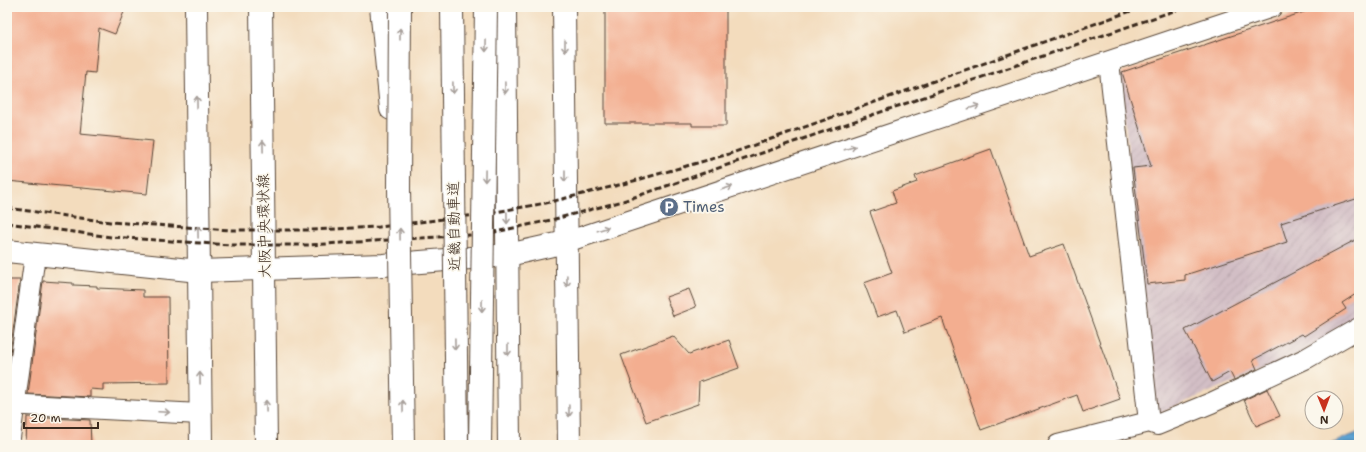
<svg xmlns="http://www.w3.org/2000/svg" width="1366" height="452" font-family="'Shantell Sans','Klee One',sans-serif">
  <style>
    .industrial { fill: url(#industrial-furrows) }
    .water { fill: url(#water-rules); stroke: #4c6678 }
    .building { fill: #f3ae90 }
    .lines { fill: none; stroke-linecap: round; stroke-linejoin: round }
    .minor-casing { stroke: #574536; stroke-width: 22 }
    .tertiary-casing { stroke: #574536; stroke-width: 24 }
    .primary-casing { stroke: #574536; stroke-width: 24 }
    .motorway-casing { stroke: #574536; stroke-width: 24 }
    .minor { stroke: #fff; stroke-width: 20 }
    .tertiary { stroke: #fff; stroke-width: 22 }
    .primary { stroke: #fff; stroke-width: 22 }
    .motorway { stroke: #fff; stroke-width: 22 }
    .rail { stroke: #3b2a1e; stroke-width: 3; stroke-dasharray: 6 3; stroke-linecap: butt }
    .motorway-bridge-casing { stroke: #574536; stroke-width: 24; stroke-linecap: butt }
    .motorway-bridge { stroke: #fff; stroke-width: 22 }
    .oneway { stroke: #a79f9a }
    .labels { text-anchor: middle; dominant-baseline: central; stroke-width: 3.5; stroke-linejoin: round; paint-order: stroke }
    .service-label { font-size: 15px; fill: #4e5e75; stroke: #fbf7ec; text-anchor: start }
    .street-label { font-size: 15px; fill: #3b2a1e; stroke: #fbf7ec }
  </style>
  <defs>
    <pattern id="industrial-furrows" width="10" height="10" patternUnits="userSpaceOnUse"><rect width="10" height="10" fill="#d2bec5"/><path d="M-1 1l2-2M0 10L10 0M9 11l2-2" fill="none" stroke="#b5a3a9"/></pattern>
    <pattern id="water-rules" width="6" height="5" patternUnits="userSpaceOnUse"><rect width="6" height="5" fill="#5da3d3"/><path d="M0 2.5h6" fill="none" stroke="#4e85ab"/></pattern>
  </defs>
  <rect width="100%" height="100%" fill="#fbf7ec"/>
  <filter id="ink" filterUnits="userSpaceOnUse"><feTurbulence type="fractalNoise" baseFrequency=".025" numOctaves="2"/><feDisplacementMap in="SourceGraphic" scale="8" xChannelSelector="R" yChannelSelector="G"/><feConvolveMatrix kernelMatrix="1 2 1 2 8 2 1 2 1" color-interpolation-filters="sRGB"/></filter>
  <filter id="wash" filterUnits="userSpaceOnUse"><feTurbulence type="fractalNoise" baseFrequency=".012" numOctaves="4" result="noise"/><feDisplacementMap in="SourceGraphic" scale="16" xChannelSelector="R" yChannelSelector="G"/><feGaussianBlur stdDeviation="0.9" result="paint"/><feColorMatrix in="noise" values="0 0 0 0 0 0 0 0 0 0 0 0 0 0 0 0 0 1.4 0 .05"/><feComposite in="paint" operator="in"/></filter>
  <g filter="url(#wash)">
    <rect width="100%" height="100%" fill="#f3dcbd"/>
    <path class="industrial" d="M1316 7H1359V319L1306 352 1156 414 1120 74Z"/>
    <path class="water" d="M1359 432V445H1328Z"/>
    <g id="blocks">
      <g class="building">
        <path d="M7 7H126L115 34 99 28 95 73 86 72 80 134 153 141 147 194 7 181Z"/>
        <path d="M605 7H726V126H692V123H605Z"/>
        <path d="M1319 7H1359V198L1281 223 1287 242 1185 275V280L1147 284 1133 168 1151 166 1122 72Z"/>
        <path d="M991 149 1029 256 1064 244 1120 399 1083 412 1077 395 981 430 942 318 905 332 897 310 877 317 864 283 892 273 870 212 896 203 892 191 917 182 915 176Z"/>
        <path d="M1359 238V292L1342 303 1346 309 1304 336 1302 334 1253 360 1257 369 1234 380 1230 372 1212 382 1185 330Z"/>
        <path d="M7 280H20L7 375Z"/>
        <path d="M43 281 73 283V285L97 286V288L143 290V297H168L169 383 103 384V390L90 389V397L28 394Z"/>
        <path d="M689 289 696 307 673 316 666 297Z"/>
        <path d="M673 336 689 354 729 340 739 368 699 382 698 404 646 422 621 355Z"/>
        <path d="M1267 389 1280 416 1256 426 1244 400Z"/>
        <path d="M27 417 90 420 91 445H26Z"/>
      </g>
    </g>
  </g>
  <g filter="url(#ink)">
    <use href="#blocks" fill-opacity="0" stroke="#574536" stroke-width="1"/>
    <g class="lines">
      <defs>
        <g id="minor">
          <path d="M1109 62 1149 422"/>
          <path d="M566 242 1272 7"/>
          <path d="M7 404 200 414"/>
          <path d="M9 445 35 255"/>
          <path d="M1058 445 1149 422 1157 425 1211 403 1307 358 1359 328"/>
        </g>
        <path id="tertiary" d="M7 251 199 271 383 265 508 255 566 242"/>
        <g id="primary">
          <path d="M196 7 201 445"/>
          <path d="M261 7 266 445"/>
          <path d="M505 7 509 445"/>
          <path d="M564 7 569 445"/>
        </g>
        <path id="motorway" d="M381 7 391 109"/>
      </defs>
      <use href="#minor" class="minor-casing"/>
      <use href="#tertiary" class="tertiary-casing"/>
      <use href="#primary" class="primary-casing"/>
      <use href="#motorway" class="motorway-casing"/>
      <use href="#minor" class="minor"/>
      <use href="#tertiary" class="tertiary"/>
      <use href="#primary" class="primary"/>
      <use href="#motorway" class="motorway"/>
      <g class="rail">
        <path d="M7 208 110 222 231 230H310L379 227 484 214 546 203 623 184 729 154 1142 7"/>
        <path d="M7 223 111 237 230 245H309L486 234 551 220 623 201 1185 7"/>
      </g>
      <defs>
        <g id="motorway-bridge">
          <path d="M400 7 399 188 403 445"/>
          <path d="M452 7 457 445"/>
          <path d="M480 445 486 7"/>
        </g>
      </defs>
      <use href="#motorway-bridge" class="motorway-bridge-casing"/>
      <use href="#motorway-bridge" class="motorway-bridge"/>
    </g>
    <defs><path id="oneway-shaft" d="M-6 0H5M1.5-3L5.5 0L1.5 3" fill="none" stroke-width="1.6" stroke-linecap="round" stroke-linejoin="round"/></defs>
    <g class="oneway">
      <use href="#oneway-shaft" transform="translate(400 34) rotate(-90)"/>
      <use href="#oneway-shaft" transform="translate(486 46) rotate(91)"/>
      <use href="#oneway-shaft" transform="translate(565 46) rotate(90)"/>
      <use href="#oneway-shaft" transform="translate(453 88) rotate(89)"/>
      <use href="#oneway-shaft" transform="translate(505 88) rotate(89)"/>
      <use href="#oneway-shaft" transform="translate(197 102) rotate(-91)"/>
      <use href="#oneway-shaft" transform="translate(974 107) rotate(-18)"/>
      <use href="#oneway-shaft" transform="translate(263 146) rotate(-91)"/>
      <use href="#oneway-shaft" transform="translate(850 148) rotate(-18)"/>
      <use href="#oneway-shaft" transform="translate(485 176) rotate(91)"/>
      <use href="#oneway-shaft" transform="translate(565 176) rotate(90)"/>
      <use href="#oneway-shaft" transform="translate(727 188) rotate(-18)"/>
      <use href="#oneway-shaft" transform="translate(507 218) rotate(89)"/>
      <use href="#oneway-shaft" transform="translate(603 229) rotate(-18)"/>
      <use href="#oneway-shaft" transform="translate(198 232) rotate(-91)"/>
      <use href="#oneway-shaft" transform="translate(400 234) rotate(-91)"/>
      <use href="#oneway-shaft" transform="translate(567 281) rotate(89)"/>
      <use href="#oneway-shaft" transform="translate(482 306) rotate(91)"/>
      <use href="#oneway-shaft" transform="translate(455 344) rotate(89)"/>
      <use href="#oneway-shaft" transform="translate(508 350) rotate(90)"/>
      <use href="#oneway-shaft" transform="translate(200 378) rotate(-91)"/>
      <use href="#oneway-shaft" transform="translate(266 406) rotate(-91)"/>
      <use href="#oneway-shaft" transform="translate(403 406) rotate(-91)"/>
      <use href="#oneway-shaft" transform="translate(569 411) rotate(89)"/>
      <use href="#oneway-shaft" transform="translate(164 412) rotate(3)"/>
    </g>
  </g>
  <defs>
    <symbol id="parking-disc" viewBox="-11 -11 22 22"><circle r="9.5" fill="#5c6f8a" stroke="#fbf7ec"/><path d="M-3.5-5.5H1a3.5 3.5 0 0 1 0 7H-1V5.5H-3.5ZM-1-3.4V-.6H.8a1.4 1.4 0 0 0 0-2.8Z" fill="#fff"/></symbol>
  </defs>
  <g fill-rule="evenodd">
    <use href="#parking-disc" x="658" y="196" width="22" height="22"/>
  </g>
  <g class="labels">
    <g class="service-label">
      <text x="683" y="207">Times</text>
    </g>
    <g class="street-label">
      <text transform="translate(264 226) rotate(-91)">大阪中央環状線</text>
      <text transform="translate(454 226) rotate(-91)">近畿自動車道</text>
    </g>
  </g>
  <rect width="1366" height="452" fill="none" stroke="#fbf7ec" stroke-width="24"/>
  <g transform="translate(1324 410) rotate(179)"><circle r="19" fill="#fbf7ec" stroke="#aea59a"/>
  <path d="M0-3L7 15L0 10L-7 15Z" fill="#c8321e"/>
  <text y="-6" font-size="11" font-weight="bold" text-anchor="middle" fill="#3b2a1e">N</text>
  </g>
  <path d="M24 422v6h74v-6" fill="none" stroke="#3b2a1e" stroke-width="2"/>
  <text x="30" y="422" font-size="12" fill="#3b2a1e" stroke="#fbf7ec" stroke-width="3" paint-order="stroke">20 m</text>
</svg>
